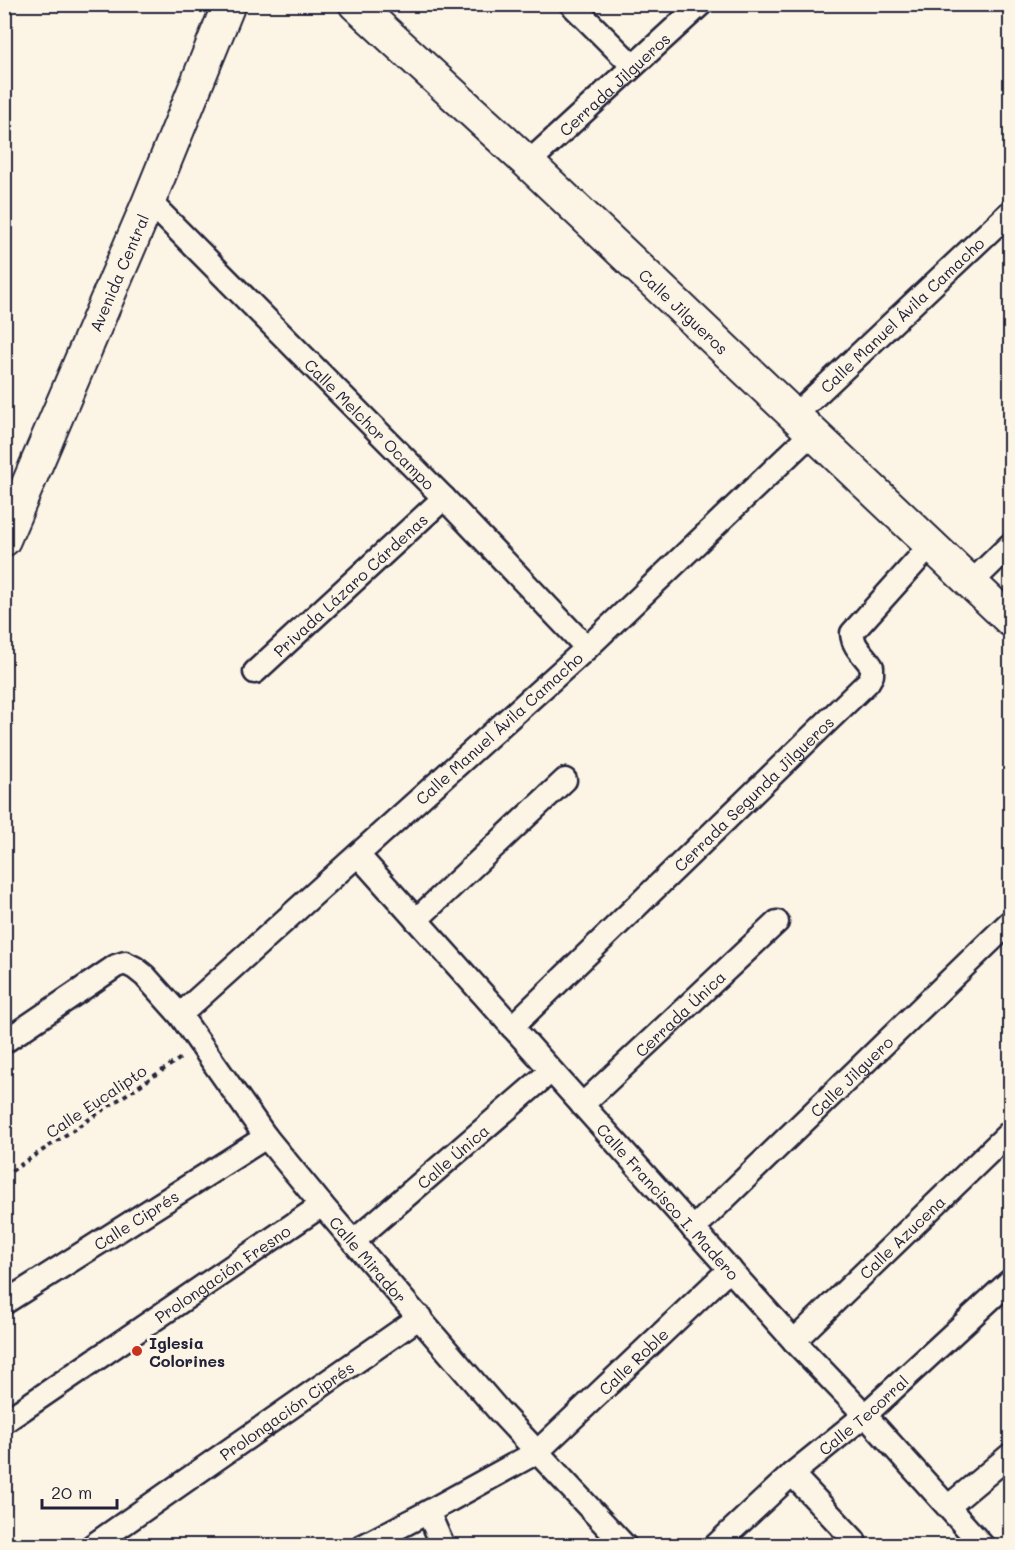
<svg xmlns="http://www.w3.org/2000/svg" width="1015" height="1550" font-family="Mali,sans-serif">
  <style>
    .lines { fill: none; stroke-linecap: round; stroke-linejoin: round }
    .street-casing { stroke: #22223b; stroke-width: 27 }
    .secondary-casing { stroke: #22223b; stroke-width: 36 }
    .path { stroke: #22223b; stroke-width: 4; stroke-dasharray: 4.5 4.5; stroke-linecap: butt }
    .street { stroke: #fcf5e5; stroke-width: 22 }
    .secondary { stroke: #fcf5e5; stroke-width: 32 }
    .poi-dot { fill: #c8321e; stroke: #fcf5e5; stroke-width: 2 }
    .labels { text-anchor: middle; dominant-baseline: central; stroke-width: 6; stroke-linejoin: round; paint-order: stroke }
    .street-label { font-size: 16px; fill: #22223b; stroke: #fcf5e5 }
    .poi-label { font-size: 16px; font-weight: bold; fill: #22223b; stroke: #fcf5e5; text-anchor: start }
  </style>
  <rect width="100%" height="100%" fill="#fcf5e5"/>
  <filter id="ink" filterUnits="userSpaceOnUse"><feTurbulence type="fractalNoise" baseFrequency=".0167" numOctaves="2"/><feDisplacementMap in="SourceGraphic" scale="12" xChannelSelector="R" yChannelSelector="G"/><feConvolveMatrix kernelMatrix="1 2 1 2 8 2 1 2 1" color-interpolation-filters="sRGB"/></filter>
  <g filter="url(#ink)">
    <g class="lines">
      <defs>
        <g id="street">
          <path d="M571 4 633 66"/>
          <path id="s1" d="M528 163 701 4"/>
          <path id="s2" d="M149 201 444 498 587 648"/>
          <path id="s3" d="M794 416 1010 212"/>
          <path d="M971 583 1010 545"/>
          <path id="s4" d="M255 672 444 498"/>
          <path id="s5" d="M358 855 794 1341 865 1415 983 1546"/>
          <path d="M416 920 565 780"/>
          <path id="s6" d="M180 1015 587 648 812 433"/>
          <path id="s7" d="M512 1027 868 682 872 675V667C865 655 853 648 852 633L931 545"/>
          <path id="s8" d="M4 1042 116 966 125 963 135 968 145 976 180 1015 266 1137 322 1205 499 1411 625 1546"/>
          <path id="s9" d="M582 1105 777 922"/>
          <path id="s10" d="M693 1229 1010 922"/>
          <path id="s11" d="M354 1241 551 1071"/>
          <path id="s12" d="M4 1303 266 1137"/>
          <path id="s13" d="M794 1341 1010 1132"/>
          <path id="s14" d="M4 1422 322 1205"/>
          <path d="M792 1474 854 1540"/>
          <path d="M949 1506 1010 1455"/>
          <path d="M428 1512 443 1546"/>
          <path id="s15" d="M92 1546 420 1317"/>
          <path id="s16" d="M363 1546 428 1512 537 1452 730 1269"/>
          <path id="s17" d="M715 1546 792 1474 865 1415 1010 1281"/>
        </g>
        <g id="secondary">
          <path id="s18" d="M355 4 528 163 1010 620"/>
          <path id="s19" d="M4 540 149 201 229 4"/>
        </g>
      </defs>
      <use href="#street" class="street-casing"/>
      <use href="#secondary" class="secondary-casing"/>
      <path class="path" d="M4 1176 181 1058"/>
      <use href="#street" class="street"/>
      <use href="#secondary" class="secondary"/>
    </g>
  </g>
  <circle class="poi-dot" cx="137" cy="1351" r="6"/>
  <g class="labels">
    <g class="street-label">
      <text stroke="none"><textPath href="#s1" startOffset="117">Cerrada Jilgueros</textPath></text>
      <text stroke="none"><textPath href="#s19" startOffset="291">Avenida Central</textPath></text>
      <text stroke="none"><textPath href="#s18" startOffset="450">Calle Jilgueros</textPath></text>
      <text stroke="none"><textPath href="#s3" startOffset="148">Calle Manuel Ávila Camacho</textPath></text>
      <text stroke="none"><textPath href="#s2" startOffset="314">Calle Melchor Ocampo</textPath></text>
      <text stroke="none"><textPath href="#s4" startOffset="129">Privada Lázaro Cárdenas</textPath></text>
      <text stroke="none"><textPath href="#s6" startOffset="429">Calle Manuel Ávila Camacho</textPath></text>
      <text stroke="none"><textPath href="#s7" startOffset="336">Cerrada Segunda Jilgueros</textPath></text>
      <text stroke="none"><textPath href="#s9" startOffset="134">Cerrada Única</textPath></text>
      <text stroke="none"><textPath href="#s10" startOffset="220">Calle Jilguero</textPath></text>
      <text transform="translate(96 1101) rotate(-34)">Calle Eucalipto</text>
      <text stroke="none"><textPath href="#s11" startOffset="130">Calle Única</textPath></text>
      <text stroke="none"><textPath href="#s5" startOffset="465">Calle Francisco I. Madero</textPath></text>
      <text stroke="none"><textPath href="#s12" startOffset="156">Calle Ciprés</textPath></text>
      <text stroke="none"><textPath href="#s13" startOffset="150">Calle Azucena</textPath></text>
      <text stroke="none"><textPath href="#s8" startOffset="530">Calle Mirador</textPath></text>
      <text stroke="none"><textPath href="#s14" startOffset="264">Prolongación Fresno</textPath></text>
      <text stroke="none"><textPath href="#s16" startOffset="330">Calle Roble</textPath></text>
      <text stroke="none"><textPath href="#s15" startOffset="237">Prolongación Ciprés</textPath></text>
      <text stroke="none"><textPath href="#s17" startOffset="198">Calle Tecorral</textPath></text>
    </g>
    <g class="poi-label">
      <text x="149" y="1342">Iglesia<tspan x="149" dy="18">Colorines</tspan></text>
    </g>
  </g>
  <rect width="1015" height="1550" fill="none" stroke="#fcf5e5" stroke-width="24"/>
  <rect x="12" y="12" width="991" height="1526" fill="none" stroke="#22223b" stroke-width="2" filter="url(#ink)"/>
  <path d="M42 1499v9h75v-9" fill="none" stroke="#22223b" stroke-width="3"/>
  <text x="51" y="1499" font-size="18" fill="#22223b" stroke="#fcf5e5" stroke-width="4.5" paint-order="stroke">20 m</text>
</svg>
